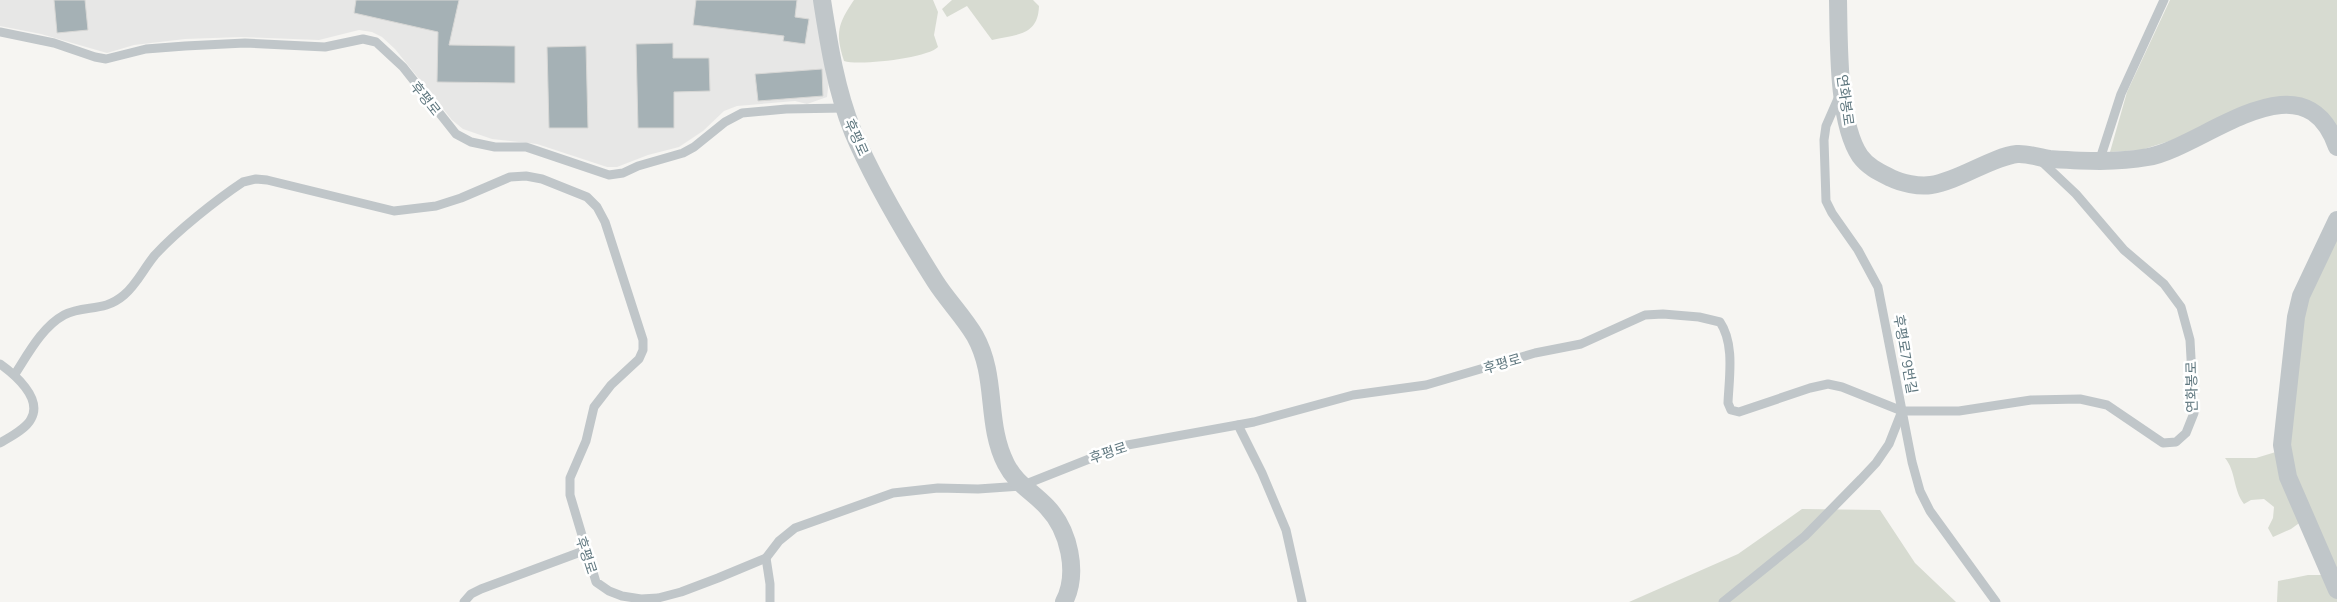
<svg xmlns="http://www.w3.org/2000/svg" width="2337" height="602" font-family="Manrope,'Noto Sans KR',sans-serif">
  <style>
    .built { fill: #e7e7e6 }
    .green { fill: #d7dbd1 }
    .building { fill: #a5b1b5; stroke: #d7d7d5 }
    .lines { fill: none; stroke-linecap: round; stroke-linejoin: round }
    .service { stroke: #c0c6c9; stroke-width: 9 }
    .minor { stroke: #c0c6c9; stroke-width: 18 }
    .labels { text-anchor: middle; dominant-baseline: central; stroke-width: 5; stroke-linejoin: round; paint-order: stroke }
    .street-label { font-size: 14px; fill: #5f777f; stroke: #fff }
  </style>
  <rect width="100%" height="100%" fill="#f6f5f2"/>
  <path class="built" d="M0 0H815L829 80 827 97 807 104 795 101 737 106 724 111 703 131 679 147 648 155 617 167H607L537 144 492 139 463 129 452 120 395 49 382 37 372 32 359 30 319 40 241 37 185 39 134 45 107 53 41 34 0 26Z"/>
  <g class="green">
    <path d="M854 0H933L938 12 934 35 938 47C928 58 859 66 844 61 835 32 838 24 854 0Z"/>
    <path d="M952 0H1033L1039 6C1038 36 1017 34 992 40L967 6 947 17 942 9Z"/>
    <path d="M2170 0H2337V131L2296 101 2141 150 2110 152 2127 92Z"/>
    <path d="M2337 237V602H2277L2278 581 2308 575H2335L2296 482 2289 433 2297 356 2309 294Z"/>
    <path d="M2279 451 2302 521 2291 529 2273 537 2268 528 2273 518 2274 507 2264 499 2251 500 2244 504C2233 490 2236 471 2225 458H2256Z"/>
    <path d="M1802 509 1880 510 1915 563 1956 602H1629L1738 554Z"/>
  </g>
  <g class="building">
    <path d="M54 0H85L88 30 57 33Z"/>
    <path d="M356 0H459L449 45 515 46V83L437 82 438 32 354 13Z"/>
    <path d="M696 0H797L795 17 809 19 805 44 783 41 784 36 693 25Z"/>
    <path d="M673 43V58H709L710 91 674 92V128H638L636 44Z"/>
    <path d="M586 46 588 128H549L547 47Z"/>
    <path d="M822 69 823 96 758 101 755 74Z"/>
  </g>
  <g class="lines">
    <g class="service">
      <path d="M0 32 54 43 95 57 106 59 146 49 185 46 245 43 325 47 363 39 376 42 403 67 456 134 471 142 495 147H526L609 175 623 173 638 166 683 153 694 147 725 122 742 113 786 109 844 108"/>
      <path d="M1840 94 1826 126 1824 140 1826 201 1832 213 1858 250 1878 287 1912 462 1920 491 1930 511 1996 602"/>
      <path d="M2099 162 2121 94 2164 0"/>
      <path d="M0 364C14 374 43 398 31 419 26 429 10 437 0 443"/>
      <path d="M15 374C28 354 42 327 64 315 85 304 103 313 124 295 137 284 144 268 155 255 177 231 216 200 243 182L256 179 267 180 394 211 436 206 461 198 510 177 526 176 542 179 587 197 597 207 605 222 643 340V350L639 359 611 385 594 407 586 441 570 478V495L596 582 609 591 622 596 641 599 658 598 681 592 718 578 766 558 779 541 795 528 893 493 938 488 978 489 1021 486 1122 446 1254 422 1353 395 1426 385 1535 353 1581 344 1645 315 1663 314 1699 317 1720 322C1735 344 1729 378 1728 403L1731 410 1739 412 1810 388 1828 384 1842 387 1902 411H1959L2031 400 2080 399 2107 405 2163 443 2176 442 2186 433 2194 413 2190 340 2181 307 2164 284 2124 250 2076 194 2040 160"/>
      <path d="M1238 425 1262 473 1286 530 1302 602"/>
      <path d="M766 558 770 584V602"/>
      <path d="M464 602 471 594 481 589 586 550"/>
      <path d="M1723 602 1805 536 1861 479 1876 463 1889 444 1902 411"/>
    </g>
    <g class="minor">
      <path d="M822 0C829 45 836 90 853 132 874 182 906 235 935 281 947 300 964 317 975 336 998 377 985 423 1006 464 1016 484 1032 491 1047 507 1069 530 1079 573 1064 602"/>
      <path d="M1838 0C1839 41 1837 122 1860 156 1868 167 1879 172 1891 178 1901 183 1919 187 1931 185 1959 181 1991 157 2017 154 2027 153 2040 158 2050 159 2084 161 2115 163 2148 157 2204 147 2303 51 2337 147"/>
      <path d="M2337 220 2301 296 2296 317 2282 445 2288 477 2337 590"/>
    </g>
  </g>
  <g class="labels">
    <g class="street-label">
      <text transform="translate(426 98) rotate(52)">후평로</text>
      <text transform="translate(1846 100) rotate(82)">연화봉로</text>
      <text transform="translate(857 137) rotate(66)">후평로</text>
      <text transform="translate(1906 354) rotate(80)">후평로79번길</text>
      <text transform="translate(1502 363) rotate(-16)">후평로</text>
      <text transform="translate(2191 387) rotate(-91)">연화봉로</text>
      <text transform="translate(1108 452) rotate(-18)">후평로</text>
      <text transform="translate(587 555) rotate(72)">후평로</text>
    </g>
  </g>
</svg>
